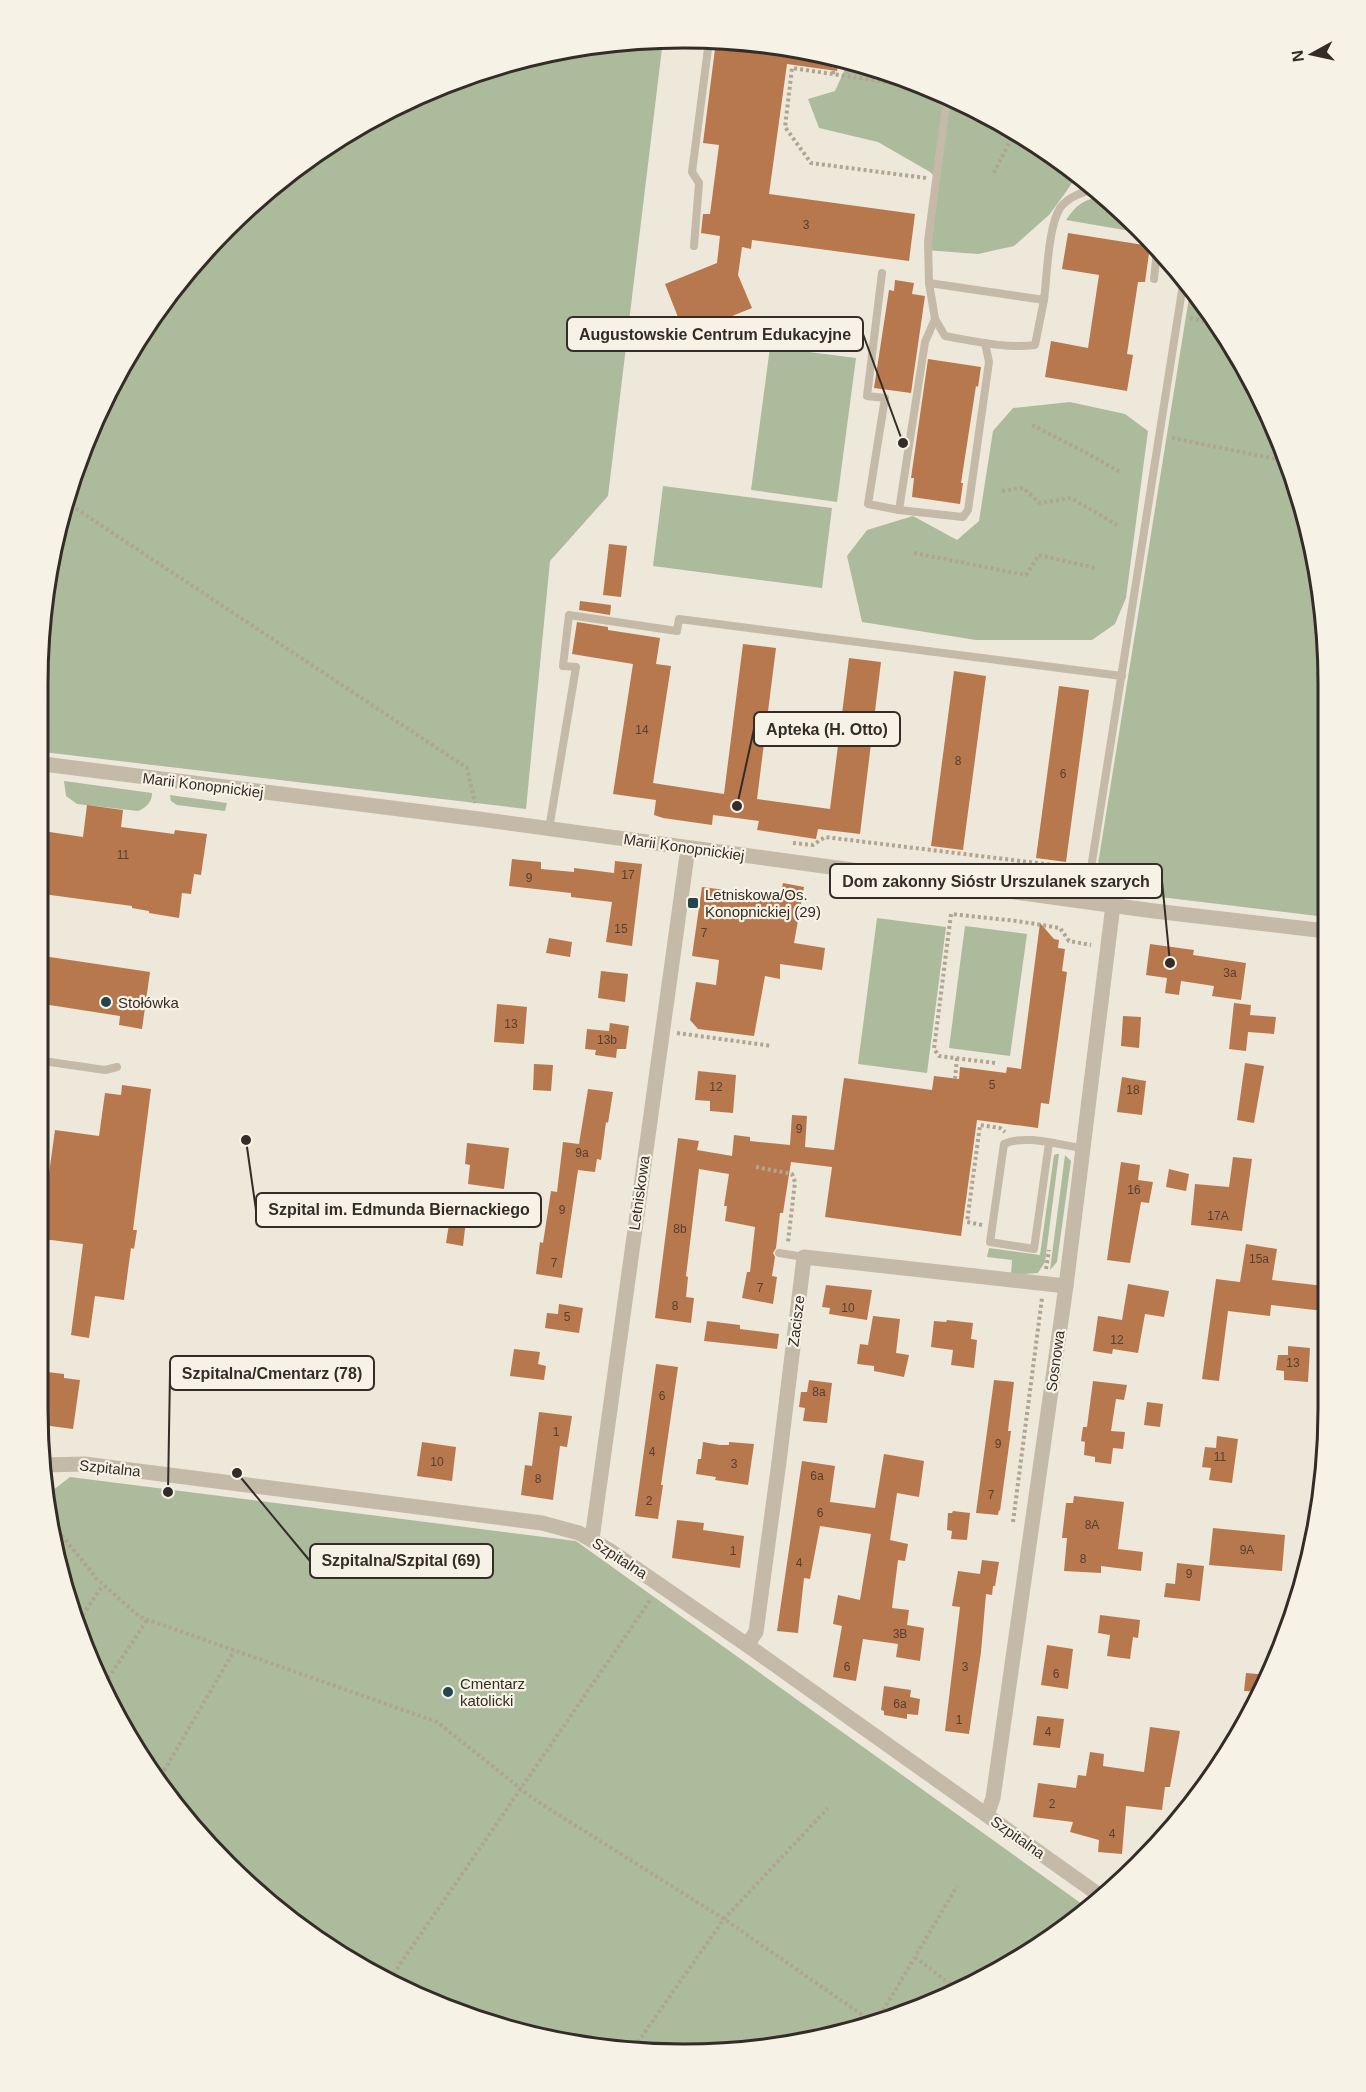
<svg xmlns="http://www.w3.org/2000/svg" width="1366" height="2092" font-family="Arial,sans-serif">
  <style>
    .green { fill: #acbb9c }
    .building { fill: #b8784e }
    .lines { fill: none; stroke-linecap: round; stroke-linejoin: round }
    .path { stroke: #b0a492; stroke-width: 4; stroke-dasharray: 3 3; stroke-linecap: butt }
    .service { stroke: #c5b9a8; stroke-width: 8 }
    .minor { stroke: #c5b9a8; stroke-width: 15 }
    .poi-dot { fill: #22454f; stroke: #f7f2e6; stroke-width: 2 }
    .labels { text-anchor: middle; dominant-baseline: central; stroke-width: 4.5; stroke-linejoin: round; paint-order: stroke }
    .number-label { font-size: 12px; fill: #543f31 }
    .street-label { font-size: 15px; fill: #332c27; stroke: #f7f2e6 }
    .poi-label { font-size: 15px; fill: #332c27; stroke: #f7f2e6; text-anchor: start }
    .rim { fill: none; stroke: #332c27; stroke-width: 3 }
    .leader { fill: none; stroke: #332c27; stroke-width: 2 }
    .callout-dot { fill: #332c27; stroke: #f7f2e6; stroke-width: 2 }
    .callout { fill: #f7f2e6; stroke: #332c27; stroke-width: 2 }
    .callout-label { font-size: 16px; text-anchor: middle; font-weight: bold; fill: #332c27 }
  </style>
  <rect width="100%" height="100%" fill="#eee8da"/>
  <g class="green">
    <path d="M641 39 663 40 608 496 550 561 526 809 43 752V598L72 476 104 398 198 257 290 171 398 104 516 59Z"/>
    <path d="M848 62 891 72 1006 124 1077 175 1066 192 1049 215 1014 246 978 254 925 250 937 179 930 172 878 142 819 128 808 99 835 91Z"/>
    <path d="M1109 198 1142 233 1066 220C1077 203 1088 196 1109 198Z"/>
    <path d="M1191 285 1262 398 1307 516 1327 641 1326 917 1094 889Z"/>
    <path d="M770 347 856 358 837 502 751 490Z"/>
    <path d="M1070 402 1125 414 1148 431 1126 598 1115 624 1092 640H976L862 622 847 556 867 530 913 516 957 540 979 521 993 431 1013 408Z"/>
    <path d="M663 486 832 508 822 588 653 566Z"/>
    <path d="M64 781 152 793C152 802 146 808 138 811L77 804 66 796Z"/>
    <path d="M170 795 227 803 225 811 177 805 171 801Z"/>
    <path d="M877 918 946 927 927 1073 858 1064Z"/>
    <path d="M965 926 1027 934 1010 1056 949 1048Z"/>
    <path d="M1057 1154H1059L1045 1262 1038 1273 1011 1275 1012 1260 987 1257 989 1248 1040 1255 1054 1155Z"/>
    <path d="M1065 1155 1071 1161 1057 1262 1050 1270Z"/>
    <path d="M70 1477 576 1541 1089 1909 1076 1921 1006 1968 850 2033 726 2053H641L557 2042 436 2005 290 1921 226 1865 146 1768 72 1616 44 1497Z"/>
  </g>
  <g class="building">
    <path d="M716 41 768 43 839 60 837 71 787 64 769 194 915 214 909 261 752 240 751 249 742 247 738 275 752 308 685 335 665 284 717 263 720 236 701 233 703 214H710L719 145 703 143Z"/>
    <path d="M1068 233 1150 246 1145 282H1138L1127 354 1133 355 1127 391 1045 377 1051 341 1088 348 1099 275 1062 269Z"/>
    <path d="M895 280 914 283 912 294 925 296 911 393 874 388 889 290 894 291Z"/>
    <path d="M928 359 981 367 978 387 976 386 961 483H963L960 504 912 497 914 478H911Z"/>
    <path d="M609 544 627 546 621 597 603 595Z"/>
    <path d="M580 601 611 605 610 615 579 610Z"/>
    <path d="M577 622 608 627V630L660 638 656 664 671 666 653 783 724 794 743 644 776 648 757 799 830 809 849 658 881 662 860 834 818 829 816 839 757 830 759 821 713 815 712 825 663 818 654 815 656 800 613 794 633 664 572 654Z"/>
    <path d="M954 671 986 676 963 850 931 846Z"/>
    <path d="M1059 686 1089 690 1066 862 1036 858Z"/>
    <path d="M87 805 123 810 121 827 174 834 175 830 207 834 201 875 194 874 191 894 182 893 179 918 149 913V911L132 908V906L43 894V831L83 837Z"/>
    <path d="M512 859 541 862V869L574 872V868L614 873 615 861 642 864 632 946 606 942 612 902 571 897V893L509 886Z"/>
    <path d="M783 883 804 887 794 943 825 948 822 970 780 964V979L765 976 754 1036 698 1029 690 1020 696 982 716 985 719 960 692 956 702 887 780 897Z"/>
    <path d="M1040 923 1054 939 1059 940 1058 948 1065 949 1062 971 1067 972 1049 1104 1041 1103 1038 1128 977 1120 961 1236 825 1217 832 1167 791 1162 783 1213H780L776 1248 773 1253 775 1257 772 1276 777 1277 773 1304 742 1298 747 1272H750L755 1227 725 1221 727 1206H724L729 1174 699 1169 686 1276 688 1277 686 1297 694 1298 691 1323 655 1318 678 1138 699 1141 697 1150 732 1156 734 1135 750 1137V1141L790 1145 792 1115 807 1116 805 1147 834 1150 844 1078 932 1090 934 1076 959 1079 960 1067 1006 1073 1007 1067 1021 1069Z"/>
    <path d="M549 938 572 942 570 957 546 953Z"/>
    <path d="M1150 944 1194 950 1193 955 1246 963 1241 1000 1212 996 1214 986 1181 981 1179 995 1165 993 1167 978 1146 975Z"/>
    <path d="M43 956 150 972 142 1029 119 1025 120 1016 43 1004Z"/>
    <path d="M601 971 628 974 625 1002 598 998Z"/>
    <path d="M1234 1003 1251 1005 1250 1015 1276 1017 1274 1034 1248 1032 1246 1051 1229 1049Z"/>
    <path d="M497 1004 527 1007 524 1044 494 1042Z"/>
    <path d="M1123 1016 1141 1017 1139 1048 1121 1046Z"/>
    <path d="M610 1023 629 1026 626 1049H617L616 1058 595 1055 596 1050 585 1049 587 1029 609 1031Z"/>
    <path d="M1245 1063 1264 1066 1254 1123 1237 1120Z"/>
    <path d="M534 1064 553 1065 551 1091 533 1090Z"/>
    <path d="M698 1071 736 1075 733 1113 710 1111V1101L695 1100Z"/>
    <path d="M1122 1077 1146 1081 1142 1115 1117 1112Z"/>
    <path d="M122 1085 151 1089 133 1230H137L134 1249 131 1248 124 1300 95 1296 89 1338 71 1335 83 1244 43 1239V1187L47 1188 55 1130 99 1136 105 1093 121 1095Z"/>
    <path d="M588 1089 613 1092 608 1123 606 1122 601 1160 597 1159 595 1172 578 1170 562 1278 536 1274 540 1242 543 1243 551 1191 557 1192 563 1142 579 1144Z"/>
    <path d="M467 1143 509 1148 504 1189 468 1184 470 1165 465 1164Z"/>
    <path d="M1233 1157 1252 1159 1242 1231 1191 1225 1195 1184 1229 1187Z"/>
    <path d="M1121 1162 1140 1165 1138 1180 1153 1182 1149 1203 1141 1202 1130 1263 1107 1260Z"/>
    <path d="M1169 1169 1189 1174 1186 1191 1166 1187Z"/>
    <path d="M450 1218 466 1220 463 1246 446 1243Z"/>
    <path d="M1246 1244 1277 1249 1272 1280 1324 1286V1311L1271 1305 1270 1316 1228 1311 1219 1381 1202 1379 1216 1279 1240 1282Z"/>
    <path d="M1128 1284 1169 1291 1164 1317 1145 1314 1138 1353 1113 1349 1112 1354 1093 1351 1098 1316 1122 1320Z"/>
    <path d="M826 1285 872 1290 867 1320 829 1314 830 1308 822 1307Z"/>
    <path d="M559 1304 583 1308 579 1333 545 1328 547 1313 558 1314Z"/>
    <path d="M873 1316 900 1319 896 1353 909 1355 904 1377 874 1371V1366L857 1364 860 1344 868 1345Z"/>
    <path d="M947 1320 973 1323 971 1339 977 1340 974 1368 951 1365 953 1350 931 1347 934 1321 946 1322Z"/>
    <path d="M707 1321 740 1325V1329L779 1334 777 1349 704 1341Z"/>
    <path d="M1288 1346 1310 1348 1308 1382 1284 1380V1371L1276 1370 1278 1355H1288Z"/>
    <path d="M514 1349 540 1352 538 1364 546 1366 544 1380 510 1376Z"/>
    <path d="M656 1364 678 1367 661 1485H663L658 1519 635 1516Z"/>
    <path d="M47 1372 64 1374V1378L80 1380 73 1429 43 1425V1402Z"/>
    <path d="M809 1380 832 1383 827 1423 803 1421 805 1408 799 1407 801 1392H807Z"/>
    <path d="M994 1380 1014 1382 1008 1431H1011L1000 1511 999 1510 998 1515 976 1513Z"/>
    <path d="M1093 1381 1127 1385 1124 1400 1116 1399 1111 1431 1125 1432 1123 1449 1113 1448 1111 1464 1095 1462V1457L1084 1455 1085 1442 1081 1441 1083 1427H1087Z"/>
    <path d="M1147 1402 1163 1404 1160 1427 1144 1425Z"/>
    <path d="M539 1412 572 1416 567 1447 560 1446 553 1500 521 1495 525 1465 532 1466Z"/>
    <path d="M1217 1436 1238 1439 1232 1483 1209 1480 1211 1468 1202 1467 1205 1447 1216 1448Z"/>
    <path d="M422 1442 456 1447 452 1481 417 1476Z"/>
    <path d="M703 1442 720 1445H729V1442L754 1444 748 1485 715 1480 716 1477 696 1474 698 1459H701Z"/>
    <path d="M884 1454 924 1461 919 1497 897 1493 890 1540 908 1544 905 1561 898 1560 892 1608 909 1610 907 1625 924 1628 920 1661 896 1657 898 1644 863 1639 856 1681 833 1677 842 1626 833 1624 838 1595 860 1600 871 1534 820 1526 810 1579 804 1578 798 1633 777 1631 802 1461 835 1466 830 1502 875 1508Z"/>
    <path d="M1074 1496 1124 1502 1118 1549 1143 1552 1141 1571 1101 1566V1573L1064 1571 1067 1538H1062L1066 1503H1073Z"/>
    <path d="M953 1511 970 1513 967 1540 951 1539 952 1531 947 1530 948 1513H952Z"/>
    <path d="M677 1520 704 1523 703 1530 744 1536 740 1568 672 1558Z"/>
    <path d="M1213 1528 1285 1535 1282 1571 1209 1565Z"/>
    <path d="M982 1560 999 1562 995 1586H993L992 1595 986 1594 981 1652 969 1734 945 1731 960 1607 952 1606 958 1571 980 1574Z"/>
    <path d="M1177 1563 1204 1566 1200 1601 1164 1597 1166 1583 1175 1584Z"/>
    <path d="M1100 1615 1140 1620 1138 1638 1133 1637 1130 1659 1107 1656 1110 1635 1098 1633Z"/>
    <path d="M1047 1645 1073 1649 1068 1689 1041 1685Z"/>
    <path d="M1246 1673 1269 1675 1263 1692 1244 1691Z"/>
    <path d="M884 1686 911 1690 910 1697 920 1699 918 1715 907 1714V1719L884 1715V1711L881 1710Z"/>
    <path d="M1037 1716 1064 1719 1060 1748 1033 1745Z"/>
    <path d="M1150 1727 1180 1731 1170 1787H1165L1162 1810 1126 1806 1122 1854 1098 1852 1099 1840 1070 1832 1073 1822 1033 1817 1038 1783 1076 1788 1078 1775 1086 1776 1090 1752 1104 1754 1103 1766 1144 1772Z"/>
  </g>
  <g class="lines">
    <g class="path">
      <path d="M833 74 835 59"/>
      <path d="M994 173 1015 131"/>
      <path d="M926 178 811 163 785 127 792 68 926 88"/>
      <path d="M1190 318 1215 323"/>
      <path d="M1032 425 1083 451 1120 472"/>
      <path d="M1172 438 1286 461"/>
      <path d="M1002 491 1023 488 1040 503 1071 498 1117 525"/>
      <path d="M66 502 467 768 475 803"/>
      <path d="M914 553 1026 575 1039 555 1095 568"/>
      <path d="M793 843 813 845 825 837 1078 868"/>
      <path d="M677 1033 772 1046"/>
      <path d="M995 1063 939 1056 934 1049 951 914 1017 921 1060 928 1069 941 1091 945"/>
      <path d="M955 1079 957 1058"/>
      <path d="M756 1167 792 1174 795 1182 788 1242"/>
      <path d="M982 1225 967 1222 980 1125 1000 1128 1005 1132"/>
      <path d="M1046 1269 1049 1250"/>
      <path d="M48 1479V1508L55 1527 97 1579 140 1617 437 1722 535 1800 724 1919 874 2023"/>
      <path d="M1013 1522 1042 1298"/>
      <path d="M76 1625 103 1585"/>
      <path d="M105 1683 147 1620"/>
      <path d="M158 1781 234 1651"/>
      <path d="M915 1957 956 1989"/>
      <path d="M390 1979 651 1599"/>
      <path d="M877 2021 957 1886"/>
      <path d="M631 2052 724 1919 828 1808"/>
    </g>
    <g class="service">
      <path d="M947 98 928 241 929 283 1044 300C1047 277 1048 227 1060 208 1068 197 1084 191 1096 189"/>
      <path d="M694 246 699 183 692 172 709 41"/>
      <path d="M882 273 867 396 885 398 868 504 899 510 925 342 935 319"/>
      <path d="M1154 279 1157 250"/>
      <path d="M929 283 935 319 945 336C974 341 1006 349 1035 345L1044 300"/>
      <path d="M899 510 963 517 968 510 989 362 985 343"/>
      <path d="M549 829 576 667 563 666 569 615 677 631 679 619 1122 676"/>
      <path d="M1086 900 1184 278"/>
      <path d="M43 1061 105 1070 117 1067"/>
      <path d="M1049 1143 1034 1249 990 1242 1004 1144C1026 1134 1058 1145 1083 1148"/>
      <path d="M779 1253 804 1257"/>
    </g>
    <g class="minor">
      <path d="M43 764 479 819 1154 911 1326 931"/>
      <path d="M43 1465 85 1464 107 1467 542 1523 579 1533 609 1550 747 1645 1102 1897"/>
      <path d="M592 1539 688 848"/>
      <path d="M747 1645 756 1632 779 1462 804 1257 1066 1286"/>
      <path d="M987 1815 993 1798 1066 1286 1113 905"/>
    </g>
  </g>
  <g class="poi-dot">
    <rect x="687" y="897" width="12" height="12" rx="3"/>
    <circle cx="106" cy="1002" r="6"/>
    <circle cx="448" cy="1692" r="6"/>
  </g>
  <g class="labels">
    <g class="number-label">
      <text x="806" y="225">3</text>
      <text x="642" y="730">14</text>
      <text x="958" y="761">8</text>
      <text x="1063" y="774">6</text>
      <text x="123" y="855">11</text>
      <text x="628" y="875">17</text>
      <text x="529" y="878">9</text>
      <text x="621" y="929">15</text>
      <text x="704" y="933">7</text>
      <text x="1230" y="973">3a</text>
      <text x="511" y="1024">13</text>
      <text x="607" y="1040">13b</text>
      <text x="992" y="1085">5</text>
      <text x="716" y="1087">12</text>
      <text x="1133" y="1090">18</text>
      <text x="799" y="1129">9</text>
      <text x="582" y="1153">9a</text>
      <text x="1134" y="1190">16</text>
      <text x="562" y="1210">9</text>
      <text x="1218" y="1216">17A</text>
      <text x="680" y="1229">8b</text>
      <text x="1259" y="1259">15a</text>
      <text x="554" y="1263">7</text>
      <text x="760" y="1288">7</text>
      <text x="675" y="1306">8</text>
      <text x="848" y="1308">10</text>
      <text x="567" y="1317">5</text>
      <text x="1117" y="1340">12</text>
      <text x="1293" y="1363">13</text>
      <text x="819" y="1392">8a</text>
      <text x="662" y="1396">6</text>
      <text x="556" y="1432">1</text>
      <text x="998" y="1444">9</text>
      <text x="652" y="1452">4</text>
      <text x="1220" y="1457">11</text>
      <text x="437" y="1462">10</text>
      <text x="734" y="1464">3</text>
      <text x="817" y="1476">6a</text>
      <text x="538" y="1479">8</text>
      <text x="991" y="1495">7</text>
      <text x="649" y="1501">2</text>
      <text x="820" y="1513">6</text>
      <text x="1092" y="1525">8A</text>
      <text x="1247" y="1550">9A</text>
      <text x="733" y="1551">1</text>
      <text x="1083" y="1559">8</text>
      <text x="799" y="1563">4</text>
      <text x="1189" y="1574">9</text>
      <text x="900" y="1634">3B</text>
      <text x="847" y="1667">6</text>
      <text x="965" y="1667">3</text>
      <text x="1056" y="1674">6</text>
      <text x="900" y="1704">6a</text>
      <text x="959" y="1720">1</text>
      <text x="1048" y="1732">4</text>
      <text x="1052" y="1804">2</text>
      <text x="1112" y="1834">4</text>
    </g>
    <g class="street-label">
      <text transform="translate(203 785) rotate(7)">Marii Konopnickiej</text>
      <text transform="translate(684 847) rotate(8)">Marii Konopnickiej</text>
      <text transform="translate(639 1193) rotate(-82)">Letniskowa</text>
      <text transform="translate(796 1321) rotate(-83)">Zacisze</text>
      <text transform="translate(1055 1361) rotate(-82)">Sosnowa</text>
      <text transform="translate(110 1468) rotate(6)">Szpitalna</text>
      <text transform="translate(620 1558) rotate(33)">Szpitalna</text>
      <text transform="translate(1018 1837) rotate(35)">Szpitalna</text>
    </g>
    <g class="poi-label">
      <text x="705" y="894">Letniskowa/Os.<tspan x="705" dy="17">Konopnickiej (29)</tspan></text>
      <text x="118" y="1002">Stołówka</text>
      <text x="460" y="1683">Cmentarz<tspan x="460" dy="17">katolicki</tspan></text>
    </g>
  </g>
  <path d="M0 0H1366V2092H0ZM683 48H683A635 635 0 0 1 1318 683V1409A635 635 0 0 1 683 2044H683A635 635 0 0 1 48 1409V683A635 635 0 0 1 683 48Z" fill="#f7f2e6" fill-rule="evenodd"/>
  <path class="rim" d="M683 48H683A635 635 0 0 1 1318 683V1409A635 635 0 0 1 683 2044H683A635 635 0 0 1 48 1409V683A635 635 0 0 1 683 48Z"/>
  <path class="leader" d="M903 443L863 334M737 806L754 729M1170 963L1162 881M246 1140L256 1210M168 1492L170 1373M237 1473L310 1561"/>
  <g class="callout-dot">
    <circle cx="903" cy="443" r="6"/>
    <circle cx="737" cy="806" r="6"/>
    <circle cx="1170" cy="963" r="6"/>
    <circle cx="246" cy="1140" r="6"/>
    <circle cx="168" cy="1492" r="6"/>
    <circle cx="237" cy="1473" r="6"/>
  </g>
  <g class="callout">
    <rect x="567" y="317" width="296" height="34" rx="6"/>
    <rect x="754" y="712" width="146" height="34" rx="6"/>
    <rect x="830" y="864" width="332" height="34" rx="6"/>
    <rect x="256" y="1193" width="285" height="34" rx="6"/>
    <rect x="170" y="1356" width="204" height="34" rx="6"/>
    <rect x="310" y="1544" width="183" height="34" rx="6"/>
  </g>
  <g class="callout-label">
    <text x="715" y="340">Augustowskie Centrum Edukacyjne</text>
    <text x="827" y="735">Apteka (H. Otto)</text>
    <text x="996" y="887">Dom zakonny Sióstr Urszulanek szarych</text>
    <text x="399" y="1215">Szpital im. Edmunda Biernackiego</text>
    <text x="272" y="1379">Szpitalna/Cmentarz (78)</text>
    <text x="401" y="1566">Szpitalna/Szpital (69)</text>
  </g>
  <g transform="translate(1312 54) rotate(262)" stroke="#f7f2e6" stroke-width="4.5" paint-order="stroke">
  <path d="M0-4.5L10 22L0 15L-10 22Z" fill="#332c27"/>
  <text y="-9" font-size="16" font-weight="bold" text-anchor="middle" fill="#332c27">N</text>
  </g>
</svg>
